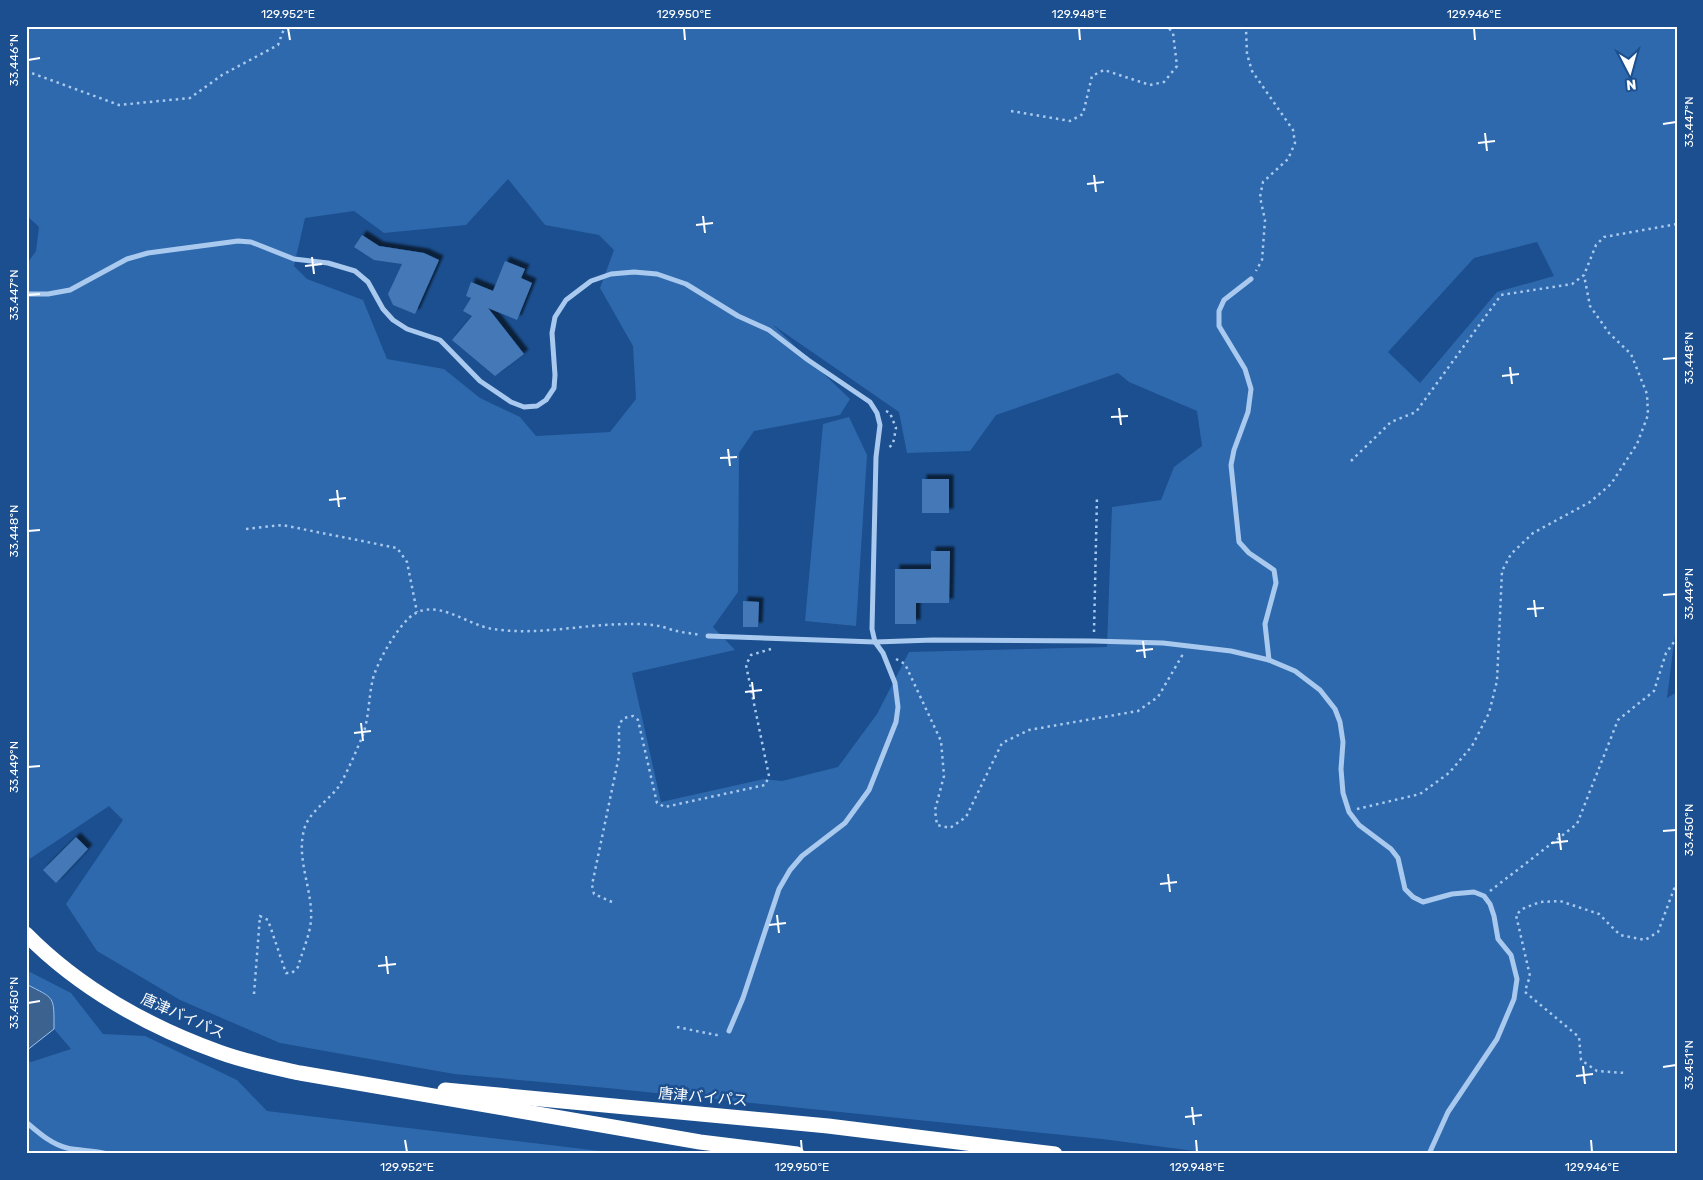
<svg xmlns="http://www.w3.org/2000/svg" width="1703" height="1180" font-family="Rubik,'Noto Sans JP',sans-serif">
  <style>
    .green { fill: #2e69ad; fill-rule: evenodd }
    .water { fill: #3c6290; stroke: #9cc4f0 }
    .building { fill: #4478b7; filter: url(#shadow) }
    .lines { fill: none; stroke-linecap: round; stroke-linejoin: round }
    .path { stroke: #a9c9ee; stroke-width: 2.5; stroke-dasharray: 2.5 4; stroke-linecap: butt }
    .street { stroke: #a9c9ee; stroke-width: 5 }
    .highway { stroke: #fff; stroke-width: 15 }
    .ticks { fill: none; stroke: #fff; stroke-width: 2 }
    .labels { text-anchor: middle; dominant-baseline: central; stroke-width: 5; stroke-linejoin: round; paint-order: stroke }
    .street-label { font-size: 15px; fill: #fff; stroke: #1b4f8f }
    .neatline { fill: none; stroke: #fff; stroke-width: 2 }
    .ticks-label { font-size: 12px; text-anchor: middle; fill: #fff }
  </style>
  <defs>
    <filter id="shadow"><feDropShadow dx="4.5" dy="-4.5" stdDeviation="1" flood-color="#0009"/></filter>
  </defs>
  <rect width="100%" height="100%" fill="#1b4f8f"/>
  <g class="green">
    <path d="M26 26H1677V619L1667 698 1677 692V1154H1218L1102 1139 607 1088 454 1074 280 1043 180 1000 97 951 66 904 123 820 109 806 28 860 26 858V265L36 251 39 227 26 215ZM508 179 545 225 599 235 614 250 600 288 633 346 636 399 610 432 536 436 520 417 480 398 444 369 387 359 363 300 307 279 294 266 305 218 354 211 384 233 466 225ZM1537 242 1554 276 1497 292 1420 383 1388 352 1474 258ZM773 325 899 412 907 453 970 451 996 415 1118 373 1129 382 1197 411 1202 446 1174 467 1161 500 1112 507 1107 647 909 652 877 714 838 767 782 781 764 779 661 802 632 673 735 650 713 627 738 592 739 453 754 431 840 415 850 399Z"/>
    <path d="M849 417 867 455 856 626 805 621 823 424Z"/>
    <path d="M26 970 71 993 103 1034 145 1036 237 1080 267 1111 625 1154H170L167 1151 165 1154H26V1060L31 1062 71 1049 54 1029C54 996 55 998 26 984Z"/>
  </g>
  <path class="water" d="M26 984C55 999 54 995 54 1029L26 1051Z"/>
  <g class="building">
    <path d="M362 235 379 246 424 253 439 260 415 314 393 305 388 294 402 264 374 260 354 247Z"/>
    <path d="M505 261 525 269 521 278 532 283 517 320 488 308 524 354 495 376 452 340 472 316 463 311 471 298 466 296 471 282 493 291Z"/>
    <rect x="922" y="479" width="27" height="34"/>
    <path d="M931 551H950L949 603H916V624H895V569H931Z"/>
    <path d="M743 601 759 602 758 627H743Z"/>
    <path d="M76 837 88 849 56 883 43 870Z"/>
  </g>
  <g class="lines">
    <g class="path">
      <path d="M1248 26 1246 29 1247 54 1252 71 1293 130 1295 143 1288 159 1263 182 1260 197 1265 220 1262 260 1256 271"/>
      <path d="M26 71 119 105 190 98 222 75 278 45 285 26"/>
      <path d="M1011 111 1070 121 1083 114 1092 76 1104 70 1150 85 1164 82 1177 66 1173 33 1167 26"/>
      <path d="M886 411 890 413 896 428 893 444 887 449"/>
      <path d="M1351 461 1391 422 1416 412 1501 295 1572 284 1584 275 1596 245 1604 237 1677 224"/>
      <path d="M246 529 282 525 397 548 407 562 417 612"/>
      <path d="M1094 632 1097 496"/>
      <path d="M896 659 905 664 941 741 944 776 935 810 937 825 950 828 966 817 1002 743 1029 730 1138 711 1158 697 1183 654"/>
      <path d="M1357 809 1420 794 1449 773 1472 746 1489 713 1497 681 1502 571 1511 554 1533 533 1590 502 1611 484 1637 444 1648 415 1647 394 1631 354 1609 333 1590 306 1584 275"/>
      <path d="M1490 891 1577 824 1618 720 1654 691 1666 653 1677 638"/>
      <path d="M612 902 594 894 592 885 619 756V724L624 718 633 716 638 720 657 803 665 807 765 785 769 776 746 665 751 655 771 649"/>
      <path d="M1526 988 1530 976 1516 915 1522 909 1540 902 1560 901 1599 914 1620 935 1645 940 1658 932 1674 889 1677 886"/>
      <path d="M1525 992 1579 1037 1581 1060 1597 1071 1625 1073"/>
      <path d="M254 994 260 916 268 920 286 973H292L298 967C302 952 310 935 311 920 313 890 296 860 304 830 309 810 331 800 341 783 348 770 354 756 360 742 369 723 368 703 372 683 375 665 395 631 409 618 434 595 466 625 493 629 538 636 583 624 629 624 638 624 649 624 659 626 665 627 671 630 677 631 684 633 692 633 699 635"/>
      <path d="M677 1027 716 1035 721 1034"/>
    </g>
    <g class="street">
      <path d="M1251 279 1224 300 1219 311V326L1245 369 1251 389 1248 412 1234 450 1231 465 1239 542 1249 553 1274 570 1276 583 1265 624 1269 660"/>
      <path d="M26 294H48L70 290 127 259 148 253 238 241 251 242 294 259 328 263 355 271 368 282 383 309 393 320 407 329 440 340 480 381 511 402 524 407 537 406 546 400 554 388 555 375 552 333 555 317 566 300 591 281 611 274 634 272 657 274 686 284 738 316 769 330 808 360 870 402 877 413 880 425 876 457 872 629 875 642 883 653 895 683 898 707 896 722 869 790 845 823 802 856 790 870 779 889 743 998 729 1031"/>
      <path d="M708 636 875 642 933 640 1093 641 1163 643 1231 651 1269 660 1295 671 1320 690 1335 709 1340 722 1343 742 1341 769 1343 793 1349 812 1359 825 1391 849 1398 858 1405 889 1413 897 1423 902 1452 894 1474 892 1484 896 1490 904 1494 916 1498 939 1511 955 1517 979 1514 999 1497 1039 1448 1112 1429 1154"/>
      <path d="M26 1122C39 1133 51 1144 67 1148 80 1151 94 1150 107 1154"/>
    </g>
    <g class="highway">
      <path d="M26 934C79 988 149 1027 219 1052 246 1062 273 1067 300 1073L700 1142 797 1154"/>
      <path d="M445 1090 828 1126 1055 1154"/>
    </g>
  </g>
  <path class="ticks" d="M288 28 290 40M684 28 685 40M1079 28 1080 40M1474 28 1475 40M28 60 40 58M1663 124 1676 122M1485 133 1487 151M1478 143 1495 141M1094 175 1096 192M1087 184 1104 182M703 216 705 233M696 225 713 223M312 257 314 274M305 266 322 264M28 295 40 294M1663 359 1676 358M1510 367 1512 384M1502 376 1519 374M1119 408 1121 425M1111 417 1128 416M728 449 730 466M720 458 737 457M337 490 339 507M329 500 346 498M28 531 40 530M1663 595 1676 594M1534 600 1536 617M1527 609 1544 608M1143 641 1145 658M1136 651 1153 649M752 682 754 699M745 692 762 690M361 723 363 741M354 733 371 731M28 767 40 766M1663 831 1676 830M1559 833 1561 850M1551 843 1568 841M1168 874 1170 892M1160 884 1177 882M777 915 779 933M769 925 786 923M386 956 388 974M378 966 396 964M28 1003 40 1001M1583 1066 1585 1084M1663 1067 1676 1065M1576 1076 1593 1074M1192 1107 1194 1125M1185 1117 1202 1115M405 1140 407 1152M801 1140 802 1152M1196 1140 1197 1152M1591 1140 1592 1152"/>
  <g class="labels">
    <g class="street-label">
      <text transform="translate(183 1016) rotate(24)">唐津バイパス</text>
      <text transform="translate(703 1097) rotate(5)">唐津バイパス</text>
    </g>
  </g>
  <rect width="1703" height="1180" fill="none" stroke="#1b4f8f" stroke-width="55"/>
  <g transform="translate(1630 72) rotate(174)" stroke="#1b4f8f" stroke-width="4" paint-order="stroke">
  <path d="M0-4L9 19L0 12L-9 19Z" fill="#ffffff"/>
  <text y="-8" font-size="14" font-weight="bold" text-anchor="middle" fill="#ffffff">N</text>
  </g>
  <rect x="28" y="28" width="1648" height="1124" class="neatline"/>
  <g class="ticks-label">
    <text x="288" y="18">129.952°E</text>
    <text x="684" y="18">129.950°E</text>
    <text x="1079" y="18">129.948°E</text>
    <text x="1474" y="18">129.946°E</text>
    <text transform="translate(14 60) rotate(-90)" y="4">33.446°N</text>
    <text transform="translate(1689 122) rotate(-90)" y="4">33.447°N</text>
    <text transform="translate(14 295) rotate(-90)" y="4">33.447°N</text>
    <text transform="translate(1689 358) rotate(-90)" y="4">33.448°N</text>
    <text transform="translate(14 531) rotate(-90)" y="4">33.448°N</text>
    <text transform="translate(1689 594) rotate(-90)" y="4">33.449°N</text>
    <text transform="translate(14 767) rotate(-90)" y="4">33.449°N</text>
    <text transform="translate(1689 830) rotate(-90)" y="4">33.450°N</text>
    <text transform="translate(14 1003) rotate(-90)" y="4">33.450°N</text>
    <text transform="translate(1689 1065) rotate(-90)" y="4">33.451°N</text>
    <text x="407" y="1171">129.952°E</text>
    <text x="802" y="1171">129.950°E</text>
    <text x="1197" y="1171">129.948°E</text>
    <text x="1592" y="1171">129.946°E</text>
  </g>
</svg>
